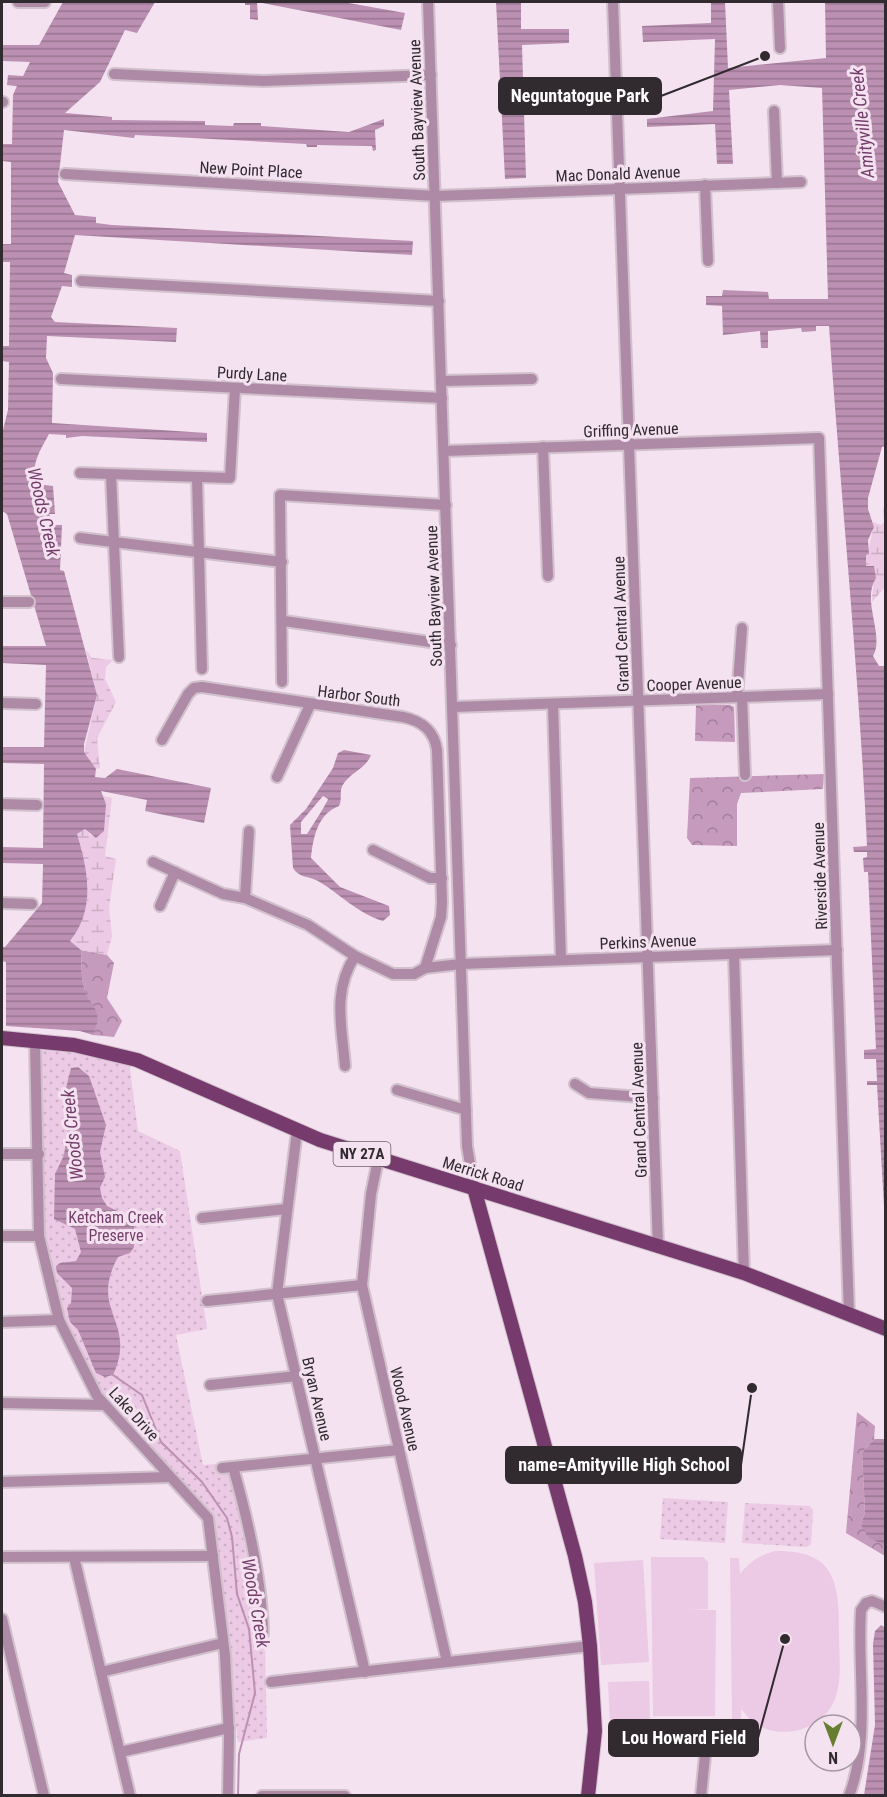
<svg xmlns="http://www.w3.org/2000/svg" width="887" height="1797" font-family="'Roboto Condensed',sans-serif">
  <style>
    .green { fill: #ecc9e4 }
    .forest { fill: url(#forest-crowns) }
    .wetland { fill: url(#wetland-marsh) }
    .park { fill: url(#park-dots) }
    .water { fill: url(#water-rules); fill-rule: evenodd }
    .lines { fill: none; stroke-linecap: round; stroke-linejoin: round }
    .stream { stroke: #bb90b2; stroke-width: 2 }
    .minor-casing { stroke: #d1c1cd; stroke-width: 14 }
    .major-casing { stroke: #d1c1cd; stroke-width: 16 }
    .minor { stroke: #ae8aa6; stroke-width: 10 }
    .major { stroke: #773a6d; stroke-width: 14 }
    .labels { text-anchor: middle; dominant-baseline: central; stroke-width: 6; stroke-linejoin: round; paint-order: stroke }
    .shield { fill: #f4e2f0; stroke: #6c6169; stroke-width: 1.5 }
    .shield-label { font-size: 15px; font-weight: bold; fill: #312a2f }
    .street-label { font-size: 16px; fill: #312a2f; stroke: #f4e2f0 }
    .park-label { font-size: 16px; fill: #753e6b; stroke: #f4e2f0 }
    .water-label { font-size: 18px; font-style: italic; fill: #733c6a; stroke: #f4e2f0 }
    .leader { fill: none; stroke: #312a2f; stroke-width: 2 }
    .callout-dot { fill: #312a2f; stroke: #f4e2f0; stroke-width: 2 }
    .callout { fill: #312a2f; stroke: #312a2f; stroke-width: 2 }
    .callout-label { font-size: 18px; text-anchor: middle; font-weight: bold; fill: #fff }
  </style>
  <defs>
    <pattern id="forest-crowns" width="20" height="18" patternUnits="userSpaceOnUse" patternTransform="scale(1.5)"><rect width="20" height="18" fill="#c59abc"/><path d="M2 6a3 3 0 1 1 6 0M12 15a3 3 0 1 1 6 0" fill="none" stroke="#a17e99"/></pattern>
    <pattern id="wetland-marsh" width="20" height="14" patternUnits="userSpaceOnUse" patternTransform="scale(1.5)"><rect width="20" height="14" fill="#ecc9e4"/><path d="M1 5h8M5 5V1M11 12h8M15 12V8" fill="none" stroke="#cbadc4"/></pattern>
    <pattern id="park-dots" width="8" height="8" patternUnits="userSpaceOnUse" patternTransform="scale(1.5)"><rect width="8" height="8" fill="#ecc9e4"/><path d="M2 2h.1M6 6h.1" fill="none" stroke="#cbadc4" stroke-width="1.8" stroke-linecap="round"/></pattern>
    <pattern id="water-rules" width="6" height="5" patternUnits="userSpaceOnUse" patternTransform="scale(1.5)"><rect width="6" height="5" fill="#bb90b2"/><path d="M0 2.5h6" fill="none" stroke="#997691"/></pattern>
  </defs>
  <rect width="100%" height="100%" fill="#f4e2f0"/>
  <g class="green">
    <path d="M775 1551C838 1550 839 1585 839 1637 839 1656 842 1677 836 1696 826 1728 786 1741 757 1725 751 1722 746 1714 741 1709V1719H732L730 1558H739L740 1574C750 1561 759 1556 775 1551Z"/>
    <path d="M651 1557H703L708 1562V1609L689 1610H716L715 1716H653Z"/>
    <path d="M643 1560 649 1662 601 1665 594 1563Z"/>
    <path d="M649 1681 650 1723 612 1724 610 1722 608 1682Z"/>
  </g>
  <g class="forest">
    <path d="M696 705H730L734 707 735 742 695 741Z"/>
    <path d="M824 774 823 789 741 793 737 804V846L692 845 687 838 690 778Z"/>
    <path d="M81 950 107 955 114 963 107 998 122 1021 114 1037 93 1035C105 1007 88 1008 83 983 81 973 82 961 81 950Z"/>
    <path d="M857 1412 875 1426 874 1439 862 1453 865 1512 861 1525 885 1545V1556L846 1533Z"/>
  </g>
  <g class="wetland">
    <path d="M883 508 885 509V587L872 602C872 589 876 578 874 566H866V554H869C868 543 875 529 873 522L881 525 884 522Z"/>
    <path d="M86 650 92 658 113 660 106 667 105 679 116 702 97 738 100 768 96 769 84 752 97 695Z"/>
    <path d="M103 796 112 798 105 856 116 859 109 908 112 936 107 955 81 950 70 941C96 909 88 870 77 834L85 828 91 836 106 804Z"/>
  </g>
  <g class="park">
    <path d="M41 1048 129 1061 138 1131 180 1151 207 1329 176 1335 203 1465 228 1463 265 1645 267 1738 238 1742 210 1515 97 1392 60 1311 41 1234Z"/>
    <path d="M663 1498 728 1502 725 1543 660 1539Z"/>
    <path d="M745 1503 810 1506 813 1511 811 1544 807 1547 742 1543Z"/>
  </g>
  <g class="water">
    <path d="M63 2H155L137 33 125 30 100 82 65 113 112 117V120L205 121V125L233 126 234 123H261V126L349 132 384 119V126L375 130 376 150 373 151 372 146 317 145V147H307L306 144 135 135 134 138 64 130 58 182 75 215 96 217V223L112 225 413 241 412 255 75 235 64 273 72 275V287L62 286 51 317 55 322 177 328 176 342 47 336 46 358 53 373 52 423 207 433V442L82 436 66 438V435L49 434C41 449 29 467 37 484L53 486 55 514H49L53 525H62L60 570 64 571 97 695 84 744V752L96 769 95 777 105 778 117 769 211 788 204 823 145 811 147 800 101 791 106 804 104 831 96 838 85 829 77 834C88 870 96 909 70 941L81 950C82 961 81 973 83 983 88 1008 106 1007 93 1035L80 1031 6 1026V962L2 961V947H5L42 903 43 864 2 863V847L43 848 44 764 2 763V747H44L46 665 2 663V646H46L7 514 2 511V434L8 410 9 362 2 361V346H9L10 262H2V244H11V162L2 161V144H12L13 95 17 86 7 85 8 75 23 76 30 62 2 61V45H39Z"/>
    <path d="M245 2H343L405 13 401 30 257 2 258 20 250 19V5H245Z"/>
    <path d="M496 2H521V29H569V43L522 45 526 178 505 179Z"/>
    <path d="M711 2H725L728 68 826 58 825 2H885L886 446 882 447 868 498V509L874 527 868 540 869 554 866 555V566H874L876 578C861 601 885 635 873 656L879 666H886L885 1224 877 1085H867V1081H877L876 1059H864V1050L876 1049 868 872H864L863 858 867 857V852H854L853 847 867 846C859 672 841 499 829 326H816V331L802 332 801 328 768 331V348H761L760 331 723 335 722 306 706 305V296H722L723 290 768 292 769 299H828L822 88 780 85 729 90 733 164H717L715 124 647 127V119L713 111 715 39 643 42 642 26 711 23Z"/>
    <path d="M344 750 371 755C366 768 352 772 344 783 338 791 343 798 339 806 317 814 313 839 311 858L340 887 389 906 390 915 383 921C357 913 340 894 318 881 309 876 299 878 293 868L290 825 306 809 333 768 338 753ZM323 796 328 799C327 803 311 828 307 834H301V822Z"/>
    <path d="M78 1067 89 1076 106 1125 100 1152 105 1177 100 1188 102 1198 107 1206 128 1216 134 1223V1247L130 1253 118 1257C88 1311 138 1321 113 1375L105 1377 96 1373 78 1330 70 1322 67 1308 71 1303 72 1288 57 1273 56 1266 60 1263 76 1261 81 1252 75 1229 54 1219 55 1174 64 1155 68 1128 65 1092 71 1068Z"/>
    <path d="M874 1439H885V1545L869 1538 861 1525 865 1512 862 1453Z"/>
    <path d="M881 1625 886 1628 885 1795H864L875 1725 873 1644 875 1631Z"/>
  </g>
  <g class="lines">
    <path class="stream" d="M113 1375 142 1395 161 1442 202 1482 227 1518 232 1537 237 1594 249 1629 255 1693 239 1754 238 1796"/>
    <defs>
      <g id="minor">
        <path d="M18 2H45"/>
        <path d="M428 2 467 1146 474 1188"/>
        <path d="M613 2 658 1246"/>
        <path d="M778 2 780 48"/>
        <path d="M114 74 263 81 431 75"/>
        <path d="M523 88 616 87"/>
        <path d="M2 102H3"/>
        <path d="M774 111 777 183"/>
        <path d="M65 174 436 196 801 182"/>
        <path d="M705 185 708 261"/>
        <path d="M81 281 439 301"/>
        <path d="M61 379 442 398"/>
        <path d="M442 381 532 379"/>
        <path d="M543 447 548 576"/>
        <path d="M444 451 819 438 849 1313"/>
        <path d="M80 473 230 478 235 388"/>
        <path d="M111 475 119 657"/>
        <path d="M197 477 202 669"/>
        <path d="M80 538 282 562"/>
        <path d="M2 602H29"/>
        <path d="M284 621 451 645"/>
        <path d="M282 682 280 495 446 505"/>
        <path d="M737 697 742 628"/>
        <path d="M742 697 745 775"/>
        <path d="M2 703 36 704"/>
        <path d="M553 704 561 960"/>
        <path d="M453 707 828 694"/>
        <path d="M162 740 188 694 194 688 202 687 403 717C422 721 434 730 437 750L442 902 441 917 425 968"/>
        <path d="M277 777 310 705"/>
        <path d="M2 804 37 805"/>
        <path d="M249 831 245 898 308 925 355 956 393 974H414L425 968 461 964 837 950"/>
        <path d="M373 850 430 878H442"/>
        <path d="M153 862 223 894 245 898"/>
        <path d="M2 903 32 904"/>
        <path d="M160 906 175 872"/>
        <path d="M734 954 744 1273"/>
        <path d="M35 1041 39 1236 59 1320 97 1396 208 1518 225 1655 229 1736 228 1796"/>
        <path d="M345 1066C342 1027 332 991 355 956"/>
        <path d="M575 1084 589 1093 653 1098"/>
        <path d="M397 1090 466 1110"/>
        <path d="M297 1131 277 1294 365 1672"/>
        <path d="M2 1154H39"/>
        <path d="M378 1160 371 1194 362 1285 447 1662"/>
        <path d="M202 1218 286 1209"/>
        <path d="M2 1236H39"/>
        <path d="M207 1301 362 1285"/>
        <path d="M2 1322 59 1320"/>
        <path d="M210 1385 297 1376"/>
        <path d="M2 1403 105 1405"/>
        <path d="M233 1467C248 1520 262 1579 263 1634"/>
        <path d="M222 1468 399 1450"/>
        <path d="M2 1482 170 1477"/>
        <path d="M2 1557 213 1556"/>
        <path d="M74 1557 130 1796"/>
        <path d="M2 1619 44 1796"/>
        <path d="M101 1672 223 1643"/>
        <path d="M271 1682 590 1646"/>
        <path d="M120 1752 229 1728"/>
        <path d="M262 1796H345"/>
        <path d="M701 1796 707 1736"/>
        <path d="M849 1796C871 1738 857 1670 861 1610L866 1603 872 1601 886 1607"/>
      </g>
      <g id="major">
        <path d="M2 1038 74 1045 137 1060 320 1140 744 1273 886 1329"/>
        <path d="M474 1188 575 1556 585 1602 590 1646 595 1731 588 1796"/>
      </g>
    </defs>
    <use href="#minor" class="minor-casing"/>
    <use href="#major" class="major-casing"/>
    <use href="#minor" class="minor"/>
    <use href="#major" class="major"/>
  </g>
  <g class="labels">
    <rect class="shield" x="333.5" y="1142" width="57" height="24" rx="4.5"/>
    <g class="shield-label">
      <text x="362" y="1154">NY 27A</text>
    </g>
    <g class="street-label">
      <text transform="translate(417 110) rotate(-92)">South Bayview Avenue</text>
      <text transform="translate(251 170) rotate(3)">New Point Place</text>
      <text transform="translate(618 174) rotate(-2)">Mac Donald Avenue</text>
      <text transform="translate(252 374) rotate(3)">Purdy Lane</text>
      <text transform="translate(631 430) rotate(-2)">Griffing Avenue</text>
      <text transform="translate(434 596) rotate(-92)">South Bayview Avenue</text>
      <text transform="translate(621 624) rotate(-92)">Grand Central Avenue</text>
      <text transform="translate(694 684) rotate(-2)">Cooper Avenue</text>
      <text transform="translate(359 696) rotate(7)">Harbor South</text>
      <text transform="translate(820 876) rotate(-92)">Riverside Avenue</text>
      <text transform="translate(648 942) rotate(-2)">Perkins Avenue</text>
      <text transform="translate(639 1110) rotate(-92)">Grand Central Avenue</text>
      <text transform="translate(483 1174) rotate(17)">Merrick Road</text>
      <text transform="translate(317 1399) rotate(77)">Bryan Avenue</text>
      <text transform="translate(405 1409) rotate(77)">Wood Avenue</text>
      <text transform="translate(134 1414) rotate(48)">Lake Drive</text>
    </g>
    <g class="park-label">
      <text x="116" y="1217">Ketcham Creek<tspan x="116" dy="18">Preserve</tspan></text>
    </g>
    <g class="water-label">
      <text transform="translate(862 123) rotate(-96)">Amityville Creek</text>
      <text transform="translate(44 512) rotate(77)">Woods Creek</text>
      <text transform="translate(72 1135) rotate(-96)">Woods Creek</text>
      <text transform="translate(256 1603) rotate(80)">Woods Creek</text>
    </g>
  </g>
  <path class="leader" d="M765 56L661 96M752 1388L741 1465M785 1639L758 1738"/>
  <g class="callout-dot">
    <circle cx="765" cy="56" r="6"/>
    <circle cx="752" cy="1388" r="6"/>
    <circle cx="785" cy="1639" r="6"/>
  </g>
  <g class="callout">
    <rect x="499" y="78" width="162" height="36" rx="6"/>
    <rect x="506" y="1447" width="235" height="36" rx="6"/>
    <rect x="609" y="1720" width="149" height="36" rx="6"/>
  </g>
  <g class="callout-label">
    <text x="580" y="102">Neguntatogue Park</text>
    <text x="624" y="1471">name=Amityville High School</text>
    <text x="684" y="1744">Lou Howard Field</text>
  </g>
  <rect width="887" height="1797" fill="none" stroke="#312a2f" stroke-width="6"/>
  <g transform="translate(833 1743) rotate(180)"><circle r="28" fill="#f4e2f0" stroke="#a698a3" stroke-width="1.5"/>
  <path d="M0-4.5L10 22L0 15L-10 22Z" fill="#677e30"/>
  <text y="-9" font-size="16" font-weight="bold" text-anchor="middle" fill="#312a2f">N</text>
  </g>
</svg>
